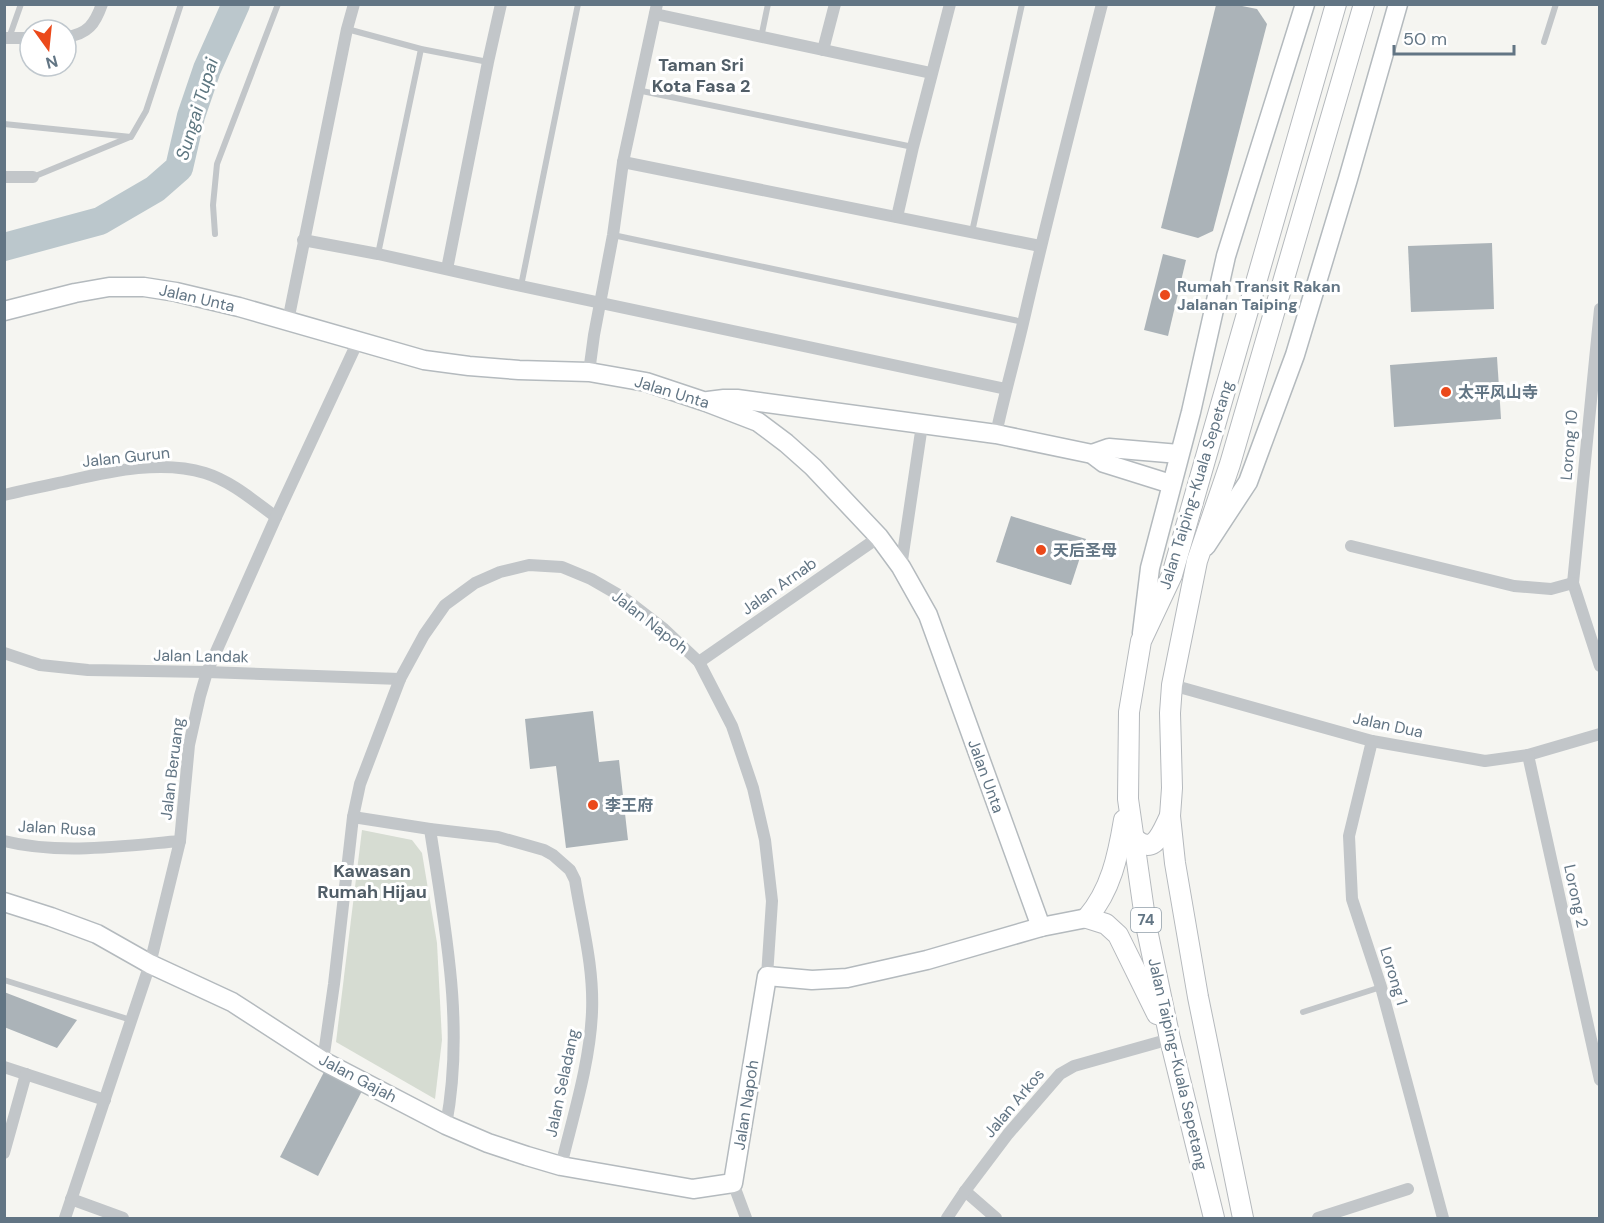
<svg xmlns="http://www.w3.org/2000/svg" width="1604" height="1223" font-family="'DM Sans','Noto Sans SC',sans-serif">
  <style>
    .green { fill: #d6dcd2 }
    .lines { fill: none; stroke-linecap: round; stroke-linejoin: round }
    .river { stroke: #bbc7cc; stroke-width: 28 }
    .building { fill: #abb3b8 }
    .secondary-casing { stroke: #b4babe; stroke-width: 21 }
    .primary-casing { stroke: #b5b9bd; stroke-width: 22 }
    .lane { stroke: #c2c6c9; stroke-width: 6 }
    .street { stroke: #c2c6c9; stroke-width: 12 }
    .secondary { stroke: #fff; stroke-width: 18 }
    .primary { stroke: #fff; stroke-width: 20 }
    .poi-dot { fill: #eb491a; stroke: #fff; stroke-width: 2 }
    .labels { text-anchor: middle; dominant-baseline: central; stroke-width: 6; stroke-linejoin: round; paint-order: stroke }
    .shield { fill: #fff; stroke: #919ea9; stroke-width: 1.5 }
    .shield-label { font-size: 15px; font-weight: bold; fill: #627584 }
    .poi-label { font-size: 16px; font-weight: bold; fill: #627584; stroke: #fff; text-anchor: start }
    .street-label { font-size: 16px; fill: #627584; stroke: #fff }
    .neighbourhood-label { font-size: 18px; font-weight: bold; fill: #515e68; stroke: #fff }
    .water-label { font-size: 18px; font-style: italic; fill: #5e7781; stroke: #fff }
  </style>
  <rect width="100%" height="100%" fill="#f5f5f1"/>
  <path class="green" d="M362 830 412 840 422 853 437 943 442 1040 435 1099 336 1042Z"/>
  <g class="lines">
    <path class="river" d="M4 247 100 221 155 189 179 168 191 116 207 69 236 4"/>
  </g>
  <g class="building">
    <path d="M1216 5H1237L1257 9 1267 24 1213 231 1198 238 1161 228Z"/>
    <path d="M1492 243 1494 309 1411 312 1408 246Z"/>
    <path d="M1163 254 1186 260 1168 336 1144 330Z"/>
    <path d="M1497 357 1501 419 1394 427 1390 365Z"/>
    <path d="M1011 516 1086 539 1071 585 996 562Z"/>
    <path d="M593 711 599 762 619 760 628 840 566 848 556 766 530 769 525 719Z"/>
    <path d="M4 992 77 1020 57 1048 4 1027Z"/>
    <path d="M325 1070 363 1089 318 1176 280 1157Z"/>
  </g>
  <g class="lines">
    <defs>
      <g id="secondary">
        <path d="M4 311 75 293 109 287H144L176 292 239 307 424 360 469 366 519 370 589 372 646 382 706 402 758 422 786 443 813 467 879 537 901 567 928 615 1041 927"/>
        <path d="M708 401 724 399H737L996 434 1092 454 1104 463 1171 484"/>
        <path d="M1092 454 1109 448 1179 454"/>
        <path d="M1206 546 1248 482 1295 355 1348 179 1398 4"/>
        <path d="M1142 633 1150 568 1191 412 1226 256 1305 4"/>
        <path d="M4 902 51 917 97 934 150 964 232 1002 323 1061 446 1125 488 1143 527 1156 561 1166 693 1189 733 1183 767 976 812 980 847 978 927 960 1041 927 1087 918"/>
      </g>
      <g id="primary">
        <path d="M1124 820C1118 856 1111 890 1087 918L1106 924 1118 935 1157 1014"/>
        <path d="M1132 836C1154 858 1161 834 1170 816"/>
        <path d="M1214 1218 1170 1039 1146 925 1128 799 1129 712 1141 641 1172 575 1336 4"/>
        <path d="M1243 1218 1198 997 1175 863 1170 816 1172 788 1170 713 1172 685 1197 561 1230 464 1364 4"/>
      </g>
    </defs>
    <use href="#secondary" class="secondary-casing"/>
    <use href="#primary" class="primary-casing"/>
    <g class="lane">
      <path d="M347 29 421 49 488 62"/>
      <path d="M9 38 21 4"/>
      <path d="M761 38 768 4"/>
      <path d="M1544 42 1556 4"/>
      <path d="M637 90 913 147"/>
      <path d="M4 124 131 137 146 111 181 4"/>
      <path d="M33 177 130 137"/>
      <path d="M972 232 1022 4"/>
      <path d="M215 234 213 205 217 164 278 4"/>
      <path d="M613 235 1023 322"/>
      <path d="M378 254 421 49"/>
      <path d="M521 286 578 4"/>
      <path d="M4 980 131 1020"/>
      <path d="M1303 1012 1381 987"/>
    </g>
    <g class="street">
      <path d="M655 14 931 73"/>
      <path d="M66 37C88 34 95 24 102 4"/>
      <path d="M4 38H30"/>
      <path d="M823 50 835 4"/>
      <path d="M623 162 1040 246"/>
      <path d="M4 177H33"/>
      <path d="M897 217 913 147 950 4"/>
      <path d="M303 240 378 254 521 286 1006 389"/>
      <path d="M447 269 488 62 501 4"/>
      <path d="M1600 309 1573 583 1600 666"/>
      <path d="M288 321 347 29 354 4"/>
      <path d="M589 372 594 335 613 235 623 162 657 4"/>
      <path d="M996 434C1004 396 1015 358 1024 319 1048 214 1075 109 1102 4"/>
      <path d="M4 495C24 490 44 486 63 482 108 472 160 459 205 473 231 481 254 501 276 517"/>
      <path d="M1351 546 1514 586 1551 589 1573 583"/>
      <path d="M901 567 922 425"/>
      <path d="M4 653 40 665 88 670 207 672 400 679"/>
      <path d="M699 662 879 537"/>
      <path d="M1172 685 1372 741 1485 761 1528 755 1600 734"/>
      <path d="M1372 741 1349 836 1352 899 1381 987 1443 1218"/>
      <path d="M1528 755 1600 1080"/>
      <path d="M353 817 430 829 498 837 544 850 553 855 570 870 575 880C582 924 594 967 592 1012 590 1063 573 1116 561 1166"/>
      <path d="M430 829C445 928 465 1025 446 1125"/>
      <path d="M4 841C60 855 123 846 180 841"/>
      <path d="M323 1061 334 984 353 817 360 784 400 679 424 635 445 605 475 583 500 572 529 565 562 567 591 579 624 598 664 629 699 662 732 726 753 788 765 840 772 901 767 976"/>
      <path d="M4 1067 105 1100"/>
      <path d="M4 1153 26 1074"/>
      <path d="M733 1183 746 1218"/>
      <path d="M965 1191 996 1218"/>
      <path d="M71 1199 123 1218"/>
      <path d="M65 1218 150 964 180 841 189 745 200 696 207 672 276 517 358 341"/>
      <path d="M947 1218 965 1191 1008 1134 1060 1074 1074 1066 1170 1039"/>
      <path d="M1318 1218 1408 1189"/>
    </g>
    <use href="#secondary" class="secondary"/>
    <use href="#primary" class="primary"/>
  </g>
  <g class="poi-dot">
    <circle cx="1165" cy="295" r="6"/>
    <circle cx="1446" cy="392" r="6"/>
    <circle cx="1041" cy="550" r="6"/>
    <circle cx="593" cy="805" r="6"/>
  </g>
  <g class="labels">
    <rect class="shield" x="1131" y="908" width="30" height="24" rx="4.5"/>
    <g class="shield-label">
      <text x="1146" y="920">74</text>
    </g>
    <g class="poi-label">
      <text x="1177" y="286">Rumah Transit Rakan<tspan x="1177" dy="18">Jalanan Taiping</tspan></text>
      <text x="1458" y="392">太平风山寺</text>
      <text x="1053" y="550">天后圣母</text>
      <text x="605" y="805">李王府</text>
    </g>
    <g class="street-label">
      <text transform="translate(197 298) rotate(13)">Jalan Unta</text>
      <text transform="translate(672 392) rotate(17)">Jalan Unta</text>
      <text transform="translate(1569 445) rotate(-85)">Lorong 10</text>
      <text transform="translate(126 457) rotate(-6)">Jalan Gurun</text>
      <text transform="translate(1196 485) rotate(-73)">Jalan Taiping-Kuala Sepetang</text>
      <text transform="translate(779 586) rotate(-35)">Jalan Arnab</text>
      <text transform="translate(650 622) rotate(38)">Jalan Napoh</text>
      <text transform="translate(201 656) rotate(1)">Jalan Landak</text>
      <text transform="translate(1388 725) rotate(12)">Jalan Dua</text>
      <text transform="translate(172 769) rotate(-83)">Jalan Beruang</text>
      <text transform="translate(986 776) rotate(70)">Jalan Unta</text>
      <text transform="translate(57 828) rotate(3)">Jalan Rusa</text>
      <text transform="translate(1576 896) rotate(78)">Lorong 2</text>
      <text transform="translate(1394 976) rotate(73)">Lorong 1</text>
      <text transform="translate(1178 1064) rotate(77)">Jalan Taiping-Kuala Sepetang</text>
      <text transform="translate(358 1078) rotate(28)">Jalan Gajah</text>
      <text transform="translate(562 1083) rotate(-78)">Jalan Seladang</text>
      <text transform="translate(1014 1103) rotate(-50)">Jalan Arkos</text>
      <text transform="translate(746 1105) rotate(-81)">Jalan Napoh</text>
    </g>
    <g class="neighbourhood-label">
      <text x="701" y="65">Taman Sri<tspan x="701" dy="21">Kota Fasa 2</tspan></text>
      <text x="372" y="871">Kawasan<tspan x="372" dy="21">Rumah Hijau</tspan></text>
    </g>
    <g class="water-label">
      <text transform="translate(197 109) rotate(-73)">Sungai Tupai</text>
    </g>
  </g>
  <rect width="1604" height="1223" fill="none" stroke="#627584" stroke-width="12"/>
  <g transform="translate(48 48) rotate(165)"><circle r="28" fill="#ffffff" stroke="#c0c8ce" stroke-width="1.5"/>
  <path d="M0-4.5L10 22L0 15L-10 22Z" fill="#eb491a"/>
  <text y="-9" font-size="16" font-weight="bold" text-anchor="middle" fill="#627584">N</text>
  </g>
  <path d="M1394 45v9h120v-9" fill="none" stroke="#627584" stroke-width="3"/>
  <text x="1403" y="45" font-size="18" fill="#627584" stroke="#ffffff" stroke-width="4.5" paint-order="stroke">50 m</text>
</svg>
